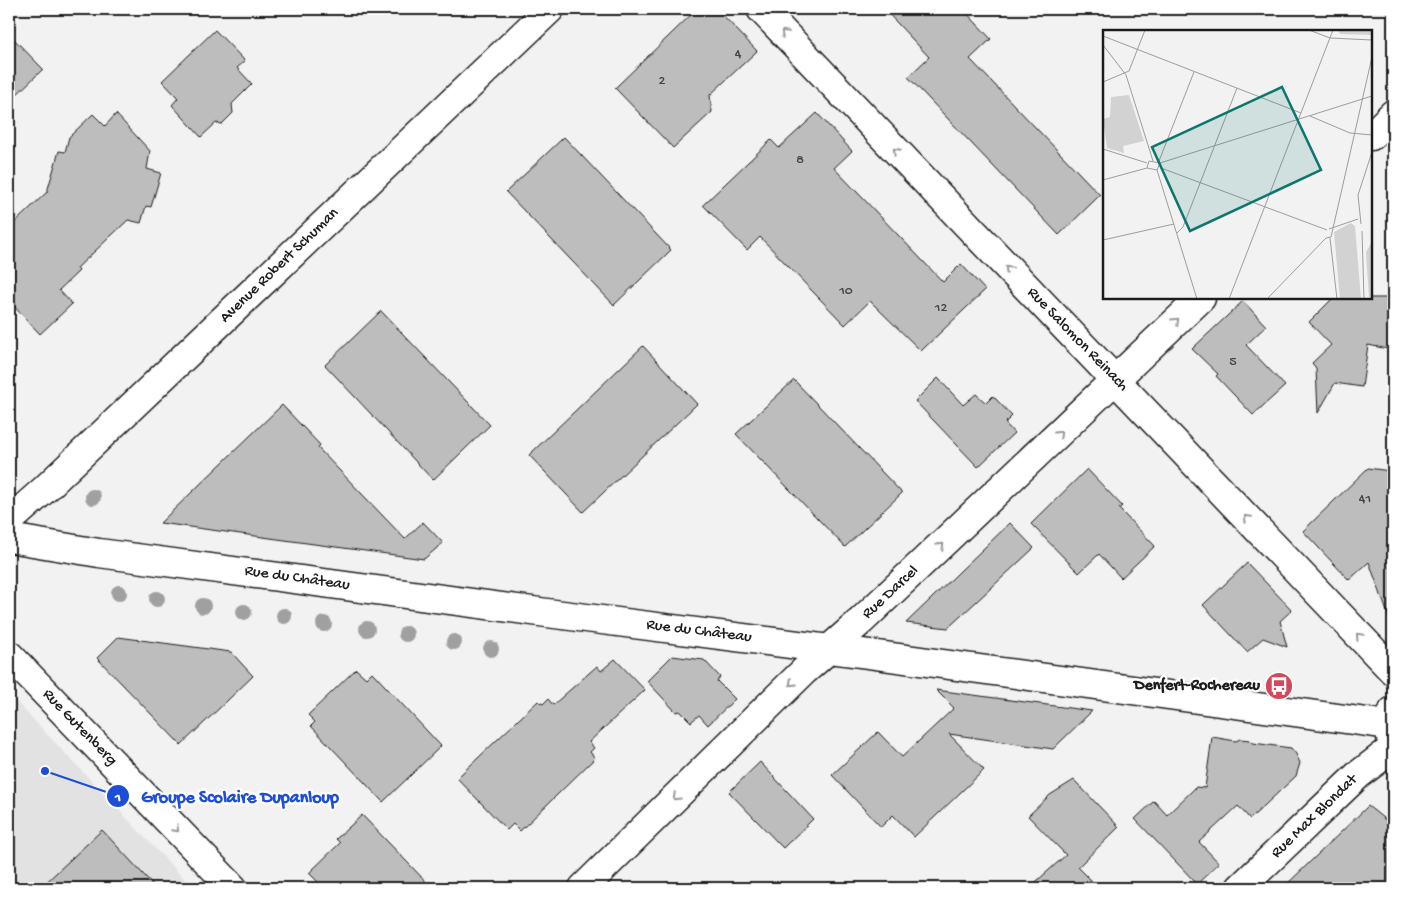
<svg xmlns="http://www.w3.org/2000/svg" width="1402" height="897" font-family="'Gochi Hand',sans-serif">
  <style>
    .built { fill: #e2e2e2 }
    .building { fill: #bdbdbd; stroke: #1c1c1c }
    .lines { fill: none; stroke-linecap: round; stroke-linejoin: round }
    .minor-casing { stroke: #1c1c1c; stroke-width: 31 }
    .tertiary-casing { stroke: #1c1c1c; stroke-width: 31 }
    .secondary-casing { stroke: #1c1c1c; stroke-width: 31 }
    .minor { stroke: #fff; stroke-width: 28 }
    .tertiary { stroke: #fff; stroke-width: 28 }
    .secondary { stroke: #fff; stroke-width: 28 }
    .tree { fill: #a0a0a0 }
    .oneway { stroke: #999 }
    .labels { text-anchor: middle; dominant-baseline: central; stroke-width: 4.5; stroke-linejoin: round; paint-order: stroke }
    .number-label { font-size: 14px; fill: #444 }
    .street-label { font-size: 16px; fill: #1c1c1c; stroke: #fff }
    .poi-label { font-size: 16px; font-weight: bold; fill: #1c1c1c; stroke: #fff; text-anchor: end }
    .inset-road { fill: none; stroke: #9c9c9c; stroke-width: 1 }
    .view { fill: #0f766e; fill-opacity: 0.15; stroke: #0f766e; stroke-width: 2.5 }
    .inset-edge { fill: none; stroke: #1c1c1c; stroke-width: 2.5 }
    .leader { fill: none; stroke: #1d4ed8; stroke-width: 2 }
    .callout-dot { fill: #1d4ed8; stroke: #fff; stroke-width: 2 }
    .mark-label { font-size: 15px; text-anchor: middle; font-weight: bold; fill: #fff }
    .callout-label { font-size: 18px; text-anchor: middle; font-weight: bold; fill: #1d4ed8; stroke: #fff; stroke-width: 4.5; stroke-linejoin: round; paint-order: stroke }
  </style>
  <rect width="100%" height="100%" fill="#f2f2f2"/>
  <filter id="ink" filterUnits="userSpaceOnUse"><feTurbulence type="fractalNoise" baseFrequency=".02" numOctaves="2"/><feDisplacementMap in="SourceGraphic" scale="10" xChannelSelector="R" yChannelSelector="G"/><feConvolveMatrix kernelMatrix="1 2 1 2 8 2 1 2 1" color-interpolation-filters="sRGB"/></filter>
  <g filter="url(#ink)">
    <path class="built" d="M9 694 153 846 193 888H9Z"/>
    <g class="building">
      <path d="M697 9H717L757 51 710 95 712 112 673 148 615 88Z"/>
      <path d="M884 9H963L991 39 970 59 1100 195 1059 235 908 77 929 57Z"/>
      <path d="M215 30 245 61 237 68 252 84 232 104 233 113 222 124 216 123 201 137 172 105 178 98 162 81Z"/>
      <path d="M9 34 43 69 9 102Z"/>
      <path d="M817 113 852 151 834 168 943 282 961 264 985 290 921 351 870 301 845 325 760 237 747 250 703 205 771 140 779 148Z"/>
      <path d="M93 114 105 126 116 114 150 151 147 169 161 173 151 207 146 206 141 223 128 220 77 268 79 271 59 290 72 304 40 334 9 301V228L47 192 59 151 65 152 69 137Z"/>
      <path d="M564 137 671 250 614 305 506 192Z"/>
      <path d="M1333 298H1393V350L1368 345 1362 387 1335 383 1318 413 1316 368 1312 363 1331 345 1309 322Z"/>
      <path d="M1243 301 1266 326 1246 345 1285 386 1253 415 1216 376 1218 374 1192 349Z"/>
      <path d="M381 311 490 425 433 480 325 365Z"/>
      <path d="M643 346 697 404 583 512 529 455Z"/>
      <path d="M938 378 963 405 976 394 986 403 993 396 1012 416 1005 423 1014 433 978 467 915 401Z"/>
      <path d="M794 380 902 493 845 547 736 434Z"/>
      <path d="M282 405 320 445 318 448 405 539 423 522 443 543 424 559 160 523Z"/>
      <path d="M1368 468 1390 471 1389 483 1393 484V619L1390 620 1369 562 1349 580 1303 531Z"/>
      <path d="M1087 469 1122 506 1119 509 1155 546 1121 578 1099 554 1079 573 1031 524Z"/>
      <path d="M1010 523 1034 548 948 628 906 623Z"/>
      <path d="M1247 563 1292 610 1280 621 1287 647 1263 638 1247 652 1203 605Z"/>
      <path d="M118 637 231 652 253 676 181 745 97 658Z"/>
      <path d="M672 656 704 660 720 677 717 681 735 699 708 725 699 715 691 722 680 711 676 712 647 681Z"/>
      <path d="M615 659 645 690 589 742 594 748 590 752 595 758 520 831 513 824 507 830 457 778 538 701 543 704 548 699 553 705 597 666 601 671Z"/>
      <path d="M356 669 366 678 372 672 441 746 383 802 311 726 315 722 308 715Z"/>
      <path d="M936 690 1025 702 1092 711 1053 749 949 734 984 770 914 837 893 815 881 827 832 775 878 732 902 757 954 708Z"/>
      <path d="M1212 737 1236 741 1240 739 1250 740 1253 743 1291 748 1296 754 1300 763 1296 776 1250 819 1238 806 1199 842 1219 863 1197 884 1135 819 1154 801 1167 815 1196 787 1205 788Z"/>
      <path d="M760 762 813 819 783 848 729 792Z"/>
      <path d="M1074 780 1119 827 1078 867 1099 888H1029L1066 855 1028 816 1050 795Z"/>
      <path d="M1368 806 1393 826V888H1283Z"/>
      <path d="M362 815 432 888H324L309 873 340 843 336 839Z"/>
      <path d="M102 830 156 888H40Z"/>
    </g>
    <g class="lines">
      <defs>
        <g id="minor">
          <path d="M761 9 1393 671"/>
          <path d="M1371 136 1393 114"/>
          <path d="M9 655 233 888"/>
          <path d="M583 888 804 671 861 621 1201 298"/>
          <path d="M1240 888 1358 775 1393 748"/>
        </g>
        <path id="tertiary" d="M9 521 45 489 550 9"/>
        <g id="secondary">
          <path d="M9 538 99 553 547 613 869 654 1389 725"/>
          <path d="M1393 711 1389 725 1393 749"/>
        </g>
      </defs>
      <use href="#minor" class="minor-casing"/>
      <use href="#tertiary" class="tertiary-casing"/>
      <use href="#secondary" class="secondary-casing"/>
      <use href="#minor" class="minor"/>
      <use href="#tertiary" class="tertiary"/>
      <use href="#secondary" class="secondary"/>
    </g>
    <g class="tree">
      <circle cx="93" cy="497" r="8"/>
      <circle cx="119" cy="593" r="8"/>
      <circle cx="157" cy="599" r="8"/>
      <circle cx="203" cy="606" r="8"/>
      <circle cx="244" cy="612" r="8"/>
      <circle cx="284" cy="616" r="8"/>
      <circle cx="324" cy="624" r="8"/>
      <circle cx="367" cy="629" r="8"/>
      <circle cx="406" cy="634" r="8"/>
      <circle cx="454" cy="642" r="8"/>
      <circle cx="491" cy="649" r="8"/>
    </g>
    <defs><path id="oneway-chevron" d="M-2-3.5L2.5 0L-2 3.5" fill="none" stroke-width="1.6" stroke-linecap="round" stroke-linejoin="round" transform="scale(1.25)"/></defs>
    <g class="oneway">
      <use href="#oneway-chevron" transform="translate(784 33) rotate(-134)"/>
      <use href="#oneway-chevron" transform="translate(896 151) rotate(-134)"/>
      <use href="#oneway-chevron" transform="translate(1008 269) rotate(-134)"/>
      <use href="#oneway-chevron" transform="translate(1176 321) rotate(-44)"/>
      <use href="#oneway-chevron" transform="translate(1059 434) rotate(-44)"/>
      <use href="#oneway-chevron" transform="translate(1247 518) rotate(-133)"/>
      <use href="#oneway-chevron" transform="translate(941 546) rotate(-44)"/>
      <use href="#oneway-chevron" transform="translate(1359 636) rotate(-133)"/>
      <use href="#oneway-chevron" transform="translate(792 683) rotate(136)"/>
      <use href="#oneway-chevron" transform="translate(676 797) rotate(136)"/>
      <use href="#oneway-chevron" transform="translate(176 829) rotate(46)"/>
    </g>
  </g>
  <defs>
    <symbol id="bus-disc" viewBox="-11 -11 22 22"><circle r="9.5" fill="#d1495b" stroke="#fff"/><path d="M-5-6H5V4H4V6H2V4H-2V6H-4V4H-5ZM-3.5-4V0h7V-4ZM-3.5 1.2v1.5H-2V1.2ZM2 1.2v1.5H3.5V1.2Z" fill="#fff"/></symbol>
  </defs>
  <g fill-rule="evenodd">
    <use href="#bus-disc" x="1263" y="670" width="32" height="32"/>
  </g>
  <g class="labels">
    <g class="number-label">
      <text x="738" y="54">4</text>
      <text x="662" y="81">2</text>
      <text x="800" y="160">8</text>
      <text x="846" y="291">10</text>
      <text x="941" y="308">12</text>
      <text x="1233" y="362">5</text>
      <text x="1365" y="499">41</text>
    </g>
    <g class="street-label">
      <text transform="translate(280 266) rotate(-44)">Avenue Robert Schuman</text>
      <text transform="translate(1077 340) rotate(46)">Rue Salomon Reinach</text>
      <text transform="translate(297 579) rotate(8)">Rue du Château</text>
      <text transform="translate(891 593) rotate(-43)">Rue Darcel</text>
      <text transform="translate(699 632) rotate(7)">Rue du Château</text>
      <text transform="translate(79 728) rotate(46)">Rue Gutenberg</text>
      <text transform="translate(1315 817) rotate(-44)">Rue Max Blondat</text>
    </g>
    <g class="poi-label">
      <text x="1260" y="686">Denfert-Rochereau</text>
    </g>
  </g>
  <g transform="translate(1103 30)">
    <rect width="269" height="269" fill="#f2f2f2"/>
    <path d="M235 0H269V5L237 4ZM26 65 41 111 20 116 21 123 4 118 0 89 7 87 8 67ZM248 193 252 196 258 269H237L231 202ZM269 212V269H266L263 222Z" fill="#d2d2d2"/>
    <path class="inset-road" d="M206 0 227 8 269 10M0 6 198 83M0 15 23 45 50 131M0 52 26 41 42 0M207 86 247 103 269 105M0 119 44 133M56 131 91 42M57 133 269 66M44 138 54 140 57 133M44 138 46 131 57 133M58 138 224 200M54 140 94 269M0 150 44 138M258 194 255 165 269 122M226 199 255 189M259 201 261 269M74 203 80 197 134 58M227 208 234 269M0 210 71 194M126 269 230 0M164 269 223 208 228 207 269 27"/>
    <path class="view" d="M179 57 218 140 87 201 49 117Z"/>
    <rect width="269" height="269" class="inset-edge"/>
  </g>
  <path class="leader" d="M45 771L118 796"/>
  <g class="callout-dot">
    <circle cx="45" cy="771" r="5"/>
    <circle cx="118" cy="796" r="12"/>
  </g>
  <g class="mark-label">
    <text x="118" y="801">1</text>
  </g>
  <g class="callout-label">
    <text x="240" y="802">Groupe Scolaire Dupanloup</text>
  </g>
  <rect width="1402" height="897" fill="none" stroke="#fff" stroke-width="30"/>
  <rect x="15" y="15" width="1372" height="867" fill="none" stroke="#1c1c1c" stroke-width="2" filter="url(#ink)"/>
</svg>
